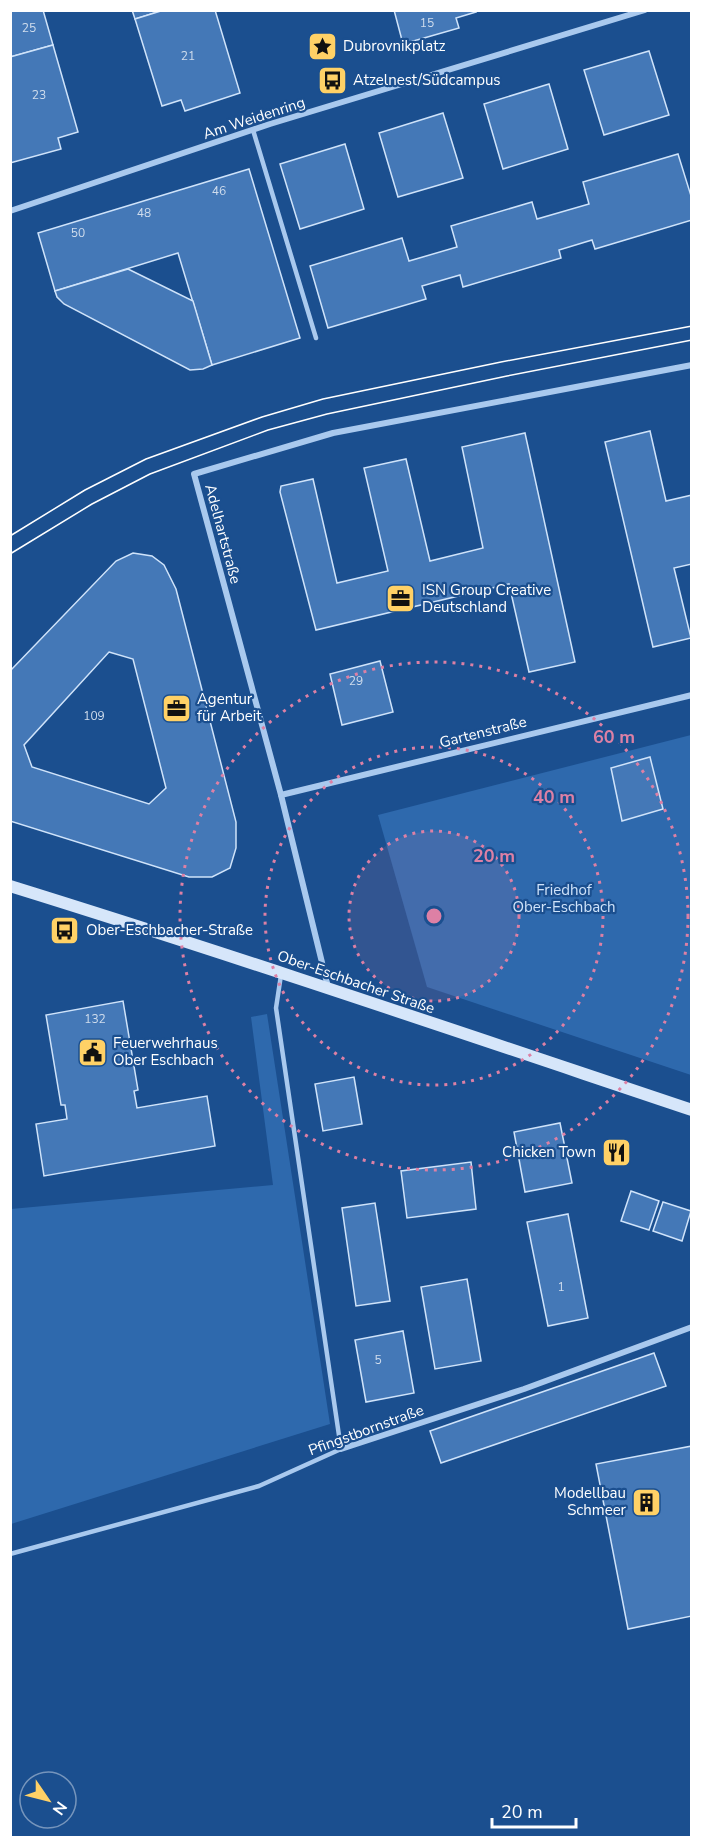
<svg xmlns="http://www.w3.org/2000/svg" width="702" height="1848" font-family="'Nunito Sans',sans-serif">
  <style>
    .green { fill: #2e69ad }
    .building { fill: #4478b7; stroke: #cfe3fa; stroke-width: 1.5; fill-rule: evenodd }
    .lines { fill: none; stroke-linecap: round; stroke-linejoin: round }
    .lane { stroke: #a9c9ee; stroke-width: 4.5 }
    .street { stroke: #a9c9ee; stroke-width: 6 }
    .secondary { stroke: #d6e6fa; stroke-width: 12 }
    .tram { stroke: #fff; stroke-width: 1.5 }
    .ring { fill: none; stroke: #dd80a5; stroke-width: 3; stroke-dasharray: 3 6 }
    .labels { text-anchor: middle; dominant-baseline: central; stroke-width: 4.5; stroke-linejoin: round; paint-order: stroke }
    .number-label { font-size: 12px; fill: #d0dded }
    .poi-label { font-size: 15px; fill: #fff; stroke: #1b4f8f; text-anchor: start }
    .street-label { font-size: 15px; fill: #fff; stroke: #1b4f8f }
    .park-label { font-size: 15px; fill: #cfe3fa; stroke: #1b4f8f }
    .centre { fill: #dd80a5; stroke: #1b4f8f; stroke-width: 3 }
    .ring-label { font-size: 18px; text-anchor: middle; font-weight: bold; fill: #dd80a5; stroke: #1b4f8f; stroke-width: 4.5; stroke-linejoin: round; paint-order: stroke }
  </style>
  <rect width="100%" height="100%" fill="#1b4f8f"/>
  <g class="green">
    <path d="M691 735V1075L427 987 378 815Z"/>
    <path d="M267 1014 330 1424 11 1524V1209L273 1185 251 1017Z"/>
  </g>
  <g class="building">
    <path d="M10 10H43L53 45 10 57Z"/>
    <path d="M132 10H164L135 19Z"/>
    <path d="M164 10H215L240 93 185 111 181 100 162 106 135 19Z"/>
    <path d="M394 10H475L476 12 456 18 459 28 403 44Z"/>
    <path d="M53 45 78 132 58 138 61 149 10 163V57Z"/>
    <path d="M649 51 669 115 604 135 584 70Z"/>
    <path d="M549 84 568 149 503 169 484 104Z"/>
    <path d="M443 113 463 178 398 197 379 133Z"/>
    <path d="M345 144 364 209 300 229 280 164Z"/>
    <path d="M678 154 692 199V220L595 249 592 240 559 250 561 258 463 287 460 275 422 286 426 299 328 328 310 266 402 238 409 261 457 247 451 226 532 202 537 219 589 204 583 182Z"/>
    <path d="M249 169 300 338 212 365 178 253 55 291 38 233Z"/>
    <path d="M128 269 193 301 212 365 203 369 190 370 64 304 57 297 55 291Z"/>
    <path d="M650 431 666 501 692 495V564L674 568 691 638 653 647 605 442Z"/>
    <path d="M525 433 575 662 529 672 509 584 316 630 280 492 281 486 313 479 337 583 388 571 364 468 406 459 430 561 483 548 462 447Z"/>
    <path d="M133 553 152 556 164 565 176 589 236 822V848L230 868 212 877H189L10 821V671L116 561ZM109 652 133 659 166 788 149 804 32 767 24 745Z"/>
    <path d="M380 661 393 712 342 725 330 674Z"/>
    <path d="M650 757 663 809 622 821 611 768Z"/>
    <path d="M123 1001 138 1090 134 1091 137 1108 207 1096 215 1146 44 1176 36 1124 67 1119 65 1105H61L46 1015Z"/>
    <path d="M354 1077 362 1124 323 1131 315 1084Z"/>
    <path d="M560 1123 572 1183 525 1192 514 1132Z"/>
    <path d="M471 1162 476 1209 407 1218 401 1171Z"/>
    <path d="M631 1191 659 1201 649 1230 621 1221Z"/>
    <path d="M663 1202 691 1211 682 1241 653 1231Z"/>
    <path d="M375 1203 390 1301 356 1306 342 1208Z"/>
    <path d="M568 1214 588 1318 548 1326 527 1222Z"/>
    <path d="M467 1279 481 1361 435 1369 421 1287Z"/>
    <path d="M403 1331 414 1393 366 1402 355 1340Z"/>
    <path d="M654 1353 666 1386 441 1463 430 1431Z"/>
    <path d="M692 1446V1616L628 1629 596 1464Z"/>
  </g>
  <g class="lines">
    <g class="lane">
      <path d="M253 130 316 338"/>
      <path d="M10 1554 259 1486 341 1449 276 1008 281 975"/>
    </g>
    <g class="street">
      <path d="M10 211 270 124 645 10"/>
      <path d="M281 795 692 695"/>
      <path d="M328 987 281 795 194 474 333 433 692 365"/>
      <path d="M341 1449 524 1389 692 1327"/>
    </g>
    <path class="secondary" d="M10 886C239 957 465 1034 692 1110"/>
    <g class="tram">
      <path d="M10 536 85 490 146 459 262 417 323 399 501 362 692 326"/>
      <path d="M10 554 92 504 150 474 268 430 327 414 507 376 692 340"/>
    </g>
  </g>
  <circle cx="434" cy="916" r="85" fill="#dd80a5" fill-opacity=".12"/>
  <g class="ring">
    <circle cx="434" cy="916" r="85"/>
    <circle cx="434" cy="916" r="169"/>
    <circle cx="434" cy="916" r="254"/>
  </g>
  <defs>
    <symbol id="sight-square" viewBox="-11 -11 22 22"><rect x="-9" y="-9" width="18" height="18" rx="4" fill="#ffd166" stroke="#1b4f8f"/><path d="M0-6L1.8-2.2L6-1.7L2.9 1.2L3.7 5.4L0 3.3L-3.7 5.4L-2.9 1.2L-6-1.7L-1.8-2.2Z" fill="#111"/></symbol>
    <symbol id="bus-square" viewBox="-11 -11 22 22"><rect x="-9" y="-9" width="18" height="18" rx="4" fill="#ffd166" stroke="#1b4f8f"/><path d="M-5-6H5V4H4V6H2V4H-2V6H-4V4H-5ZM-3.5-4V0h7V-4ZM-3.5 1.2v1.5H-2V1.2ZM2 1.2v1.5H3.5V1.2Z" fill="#111"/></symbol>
    <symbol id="office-square" viewBox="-11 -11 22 22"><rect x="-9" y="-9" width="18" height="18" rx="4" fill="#ffd166" stroke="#1b4f8f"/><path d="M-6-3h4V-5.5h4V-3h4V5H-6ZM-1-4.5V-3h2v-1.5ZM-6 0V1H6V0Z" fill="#111"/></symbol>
    <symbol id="civic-square" viewBox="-11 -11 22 22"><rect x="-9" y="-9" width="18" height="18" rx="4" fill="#ffd166" stroke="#1b4f8f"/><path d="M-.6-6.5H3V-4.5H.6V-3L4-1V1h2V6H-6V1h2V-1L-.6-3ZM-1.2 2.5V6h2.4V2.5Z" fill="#111"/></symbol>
    <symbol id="restaurant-square" viewBox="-11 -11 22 22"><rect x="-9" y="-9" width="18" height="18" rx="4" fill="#ffd166" stroke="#1b4f8f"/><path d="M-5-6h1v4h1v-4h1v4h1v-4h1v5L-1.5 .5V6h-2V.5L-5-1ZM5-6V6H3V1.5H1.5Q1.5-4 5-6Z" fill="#111"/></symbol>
    <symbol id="building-square" viewBox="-11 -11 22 22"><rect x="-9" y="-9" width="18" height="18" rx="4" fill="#ffd166" stroke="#1b4f8f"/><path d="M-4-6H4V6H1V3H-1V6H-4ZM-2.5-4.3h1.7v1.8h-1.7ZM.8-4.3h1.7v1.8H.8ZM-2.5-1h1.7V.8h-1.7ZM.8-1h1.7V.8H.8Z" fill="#111"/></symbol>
  </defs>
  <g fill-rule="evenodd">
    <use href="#sight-square" x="306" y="30" width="33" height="33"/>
    <use href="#bus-square" x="316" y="64" width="33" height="33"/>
    <use href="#office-square" x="384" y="582" width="33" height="33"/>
    <use href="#office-square" x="160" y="692" width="33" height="33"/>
    <use href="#bus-square" x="48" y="914" width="33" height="33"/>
    <use href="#civic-square" x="76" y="1036" width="33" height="33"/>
    <use href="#restaurant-square" x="600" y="1136" width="33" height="33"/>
    <use href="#building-square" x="630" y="1486" width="33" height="33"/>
  </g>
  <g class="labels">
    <g class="number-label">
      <text x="427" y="23">15</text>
      <text x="29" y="28">25</text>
      <text x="188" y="56">21</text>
      <text x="39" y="95">23</text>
      <text x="219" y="191">46</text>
      <text x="144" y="213">48</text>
      <text x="78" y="233">50</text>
      <text x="356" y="681">29</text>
      <text x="94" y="716">109</text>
      <text x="95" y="1019">132</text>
      <text x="561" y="1287">1</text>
      <text x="378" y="1360">5</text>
    </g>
    <g class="poi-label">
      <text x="343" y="46">Dubrovnikplatz</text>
      <text x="353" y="80">Atzelnest/Südcampus</text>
      <text x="422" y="590">ISN Group Creative<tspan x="422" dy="17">Deutschland</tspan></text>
      <text x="197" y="699">Agentur<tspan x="197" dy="17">für Arbeit</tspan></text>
      <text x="86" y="930">Ober-Eschbacher-Straße</text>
      <text x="113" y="1043">Feuerwehrhaus<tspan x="113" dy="17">Ober Eschbach</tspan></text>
      <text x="596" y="1152" text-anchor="end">Chicken Town</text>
      <text x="626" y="1493" text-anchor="end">Modellbau<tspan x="626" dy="17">Schmeer</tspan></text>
    </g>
    <g class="street-label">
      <text transform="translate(254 118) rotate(-18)">Am Weidenring</text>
      <text transform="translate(223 534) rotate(75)">Adelhartstraße</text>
      <text transform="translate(483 732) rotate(-14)">Gartenstraße</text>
      <text transform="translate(356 982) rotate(19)">Ober-Eschbacher Straße</text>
      <text transform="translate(366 1430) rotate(-20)">Pfingstbornstraße</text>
    </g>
    <g class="park-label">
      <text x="564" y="890">Friedhof<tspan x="564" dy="17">Ober-Eschbach</tspan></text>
    </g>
  </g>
  <circle cx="434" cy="916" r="9" class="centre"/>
  <g class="ring-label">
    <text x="614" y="743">60 m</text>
    <text x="554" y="803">40 m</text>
    <text x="494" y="862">20 m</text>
  </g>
  <rect width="702" height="1848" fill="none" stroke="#ffffff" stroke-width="24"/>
  <g transform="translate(48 1800) rotate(125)"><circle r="28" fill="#1b4f8f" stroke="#7695bc" stroke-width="1.5"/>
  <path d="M0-4.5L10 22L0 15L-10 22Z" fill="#ffd166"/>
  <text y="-9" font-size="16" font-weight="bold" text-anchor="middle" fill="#ffffff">N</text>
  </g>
  <path d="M492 1818v9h84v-9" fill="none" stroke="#ffffff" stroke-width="3"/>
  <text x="501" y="1818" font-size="18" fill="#ffffff" stroke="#1b4f8f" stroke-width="4.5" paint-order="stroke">20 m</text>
</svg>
